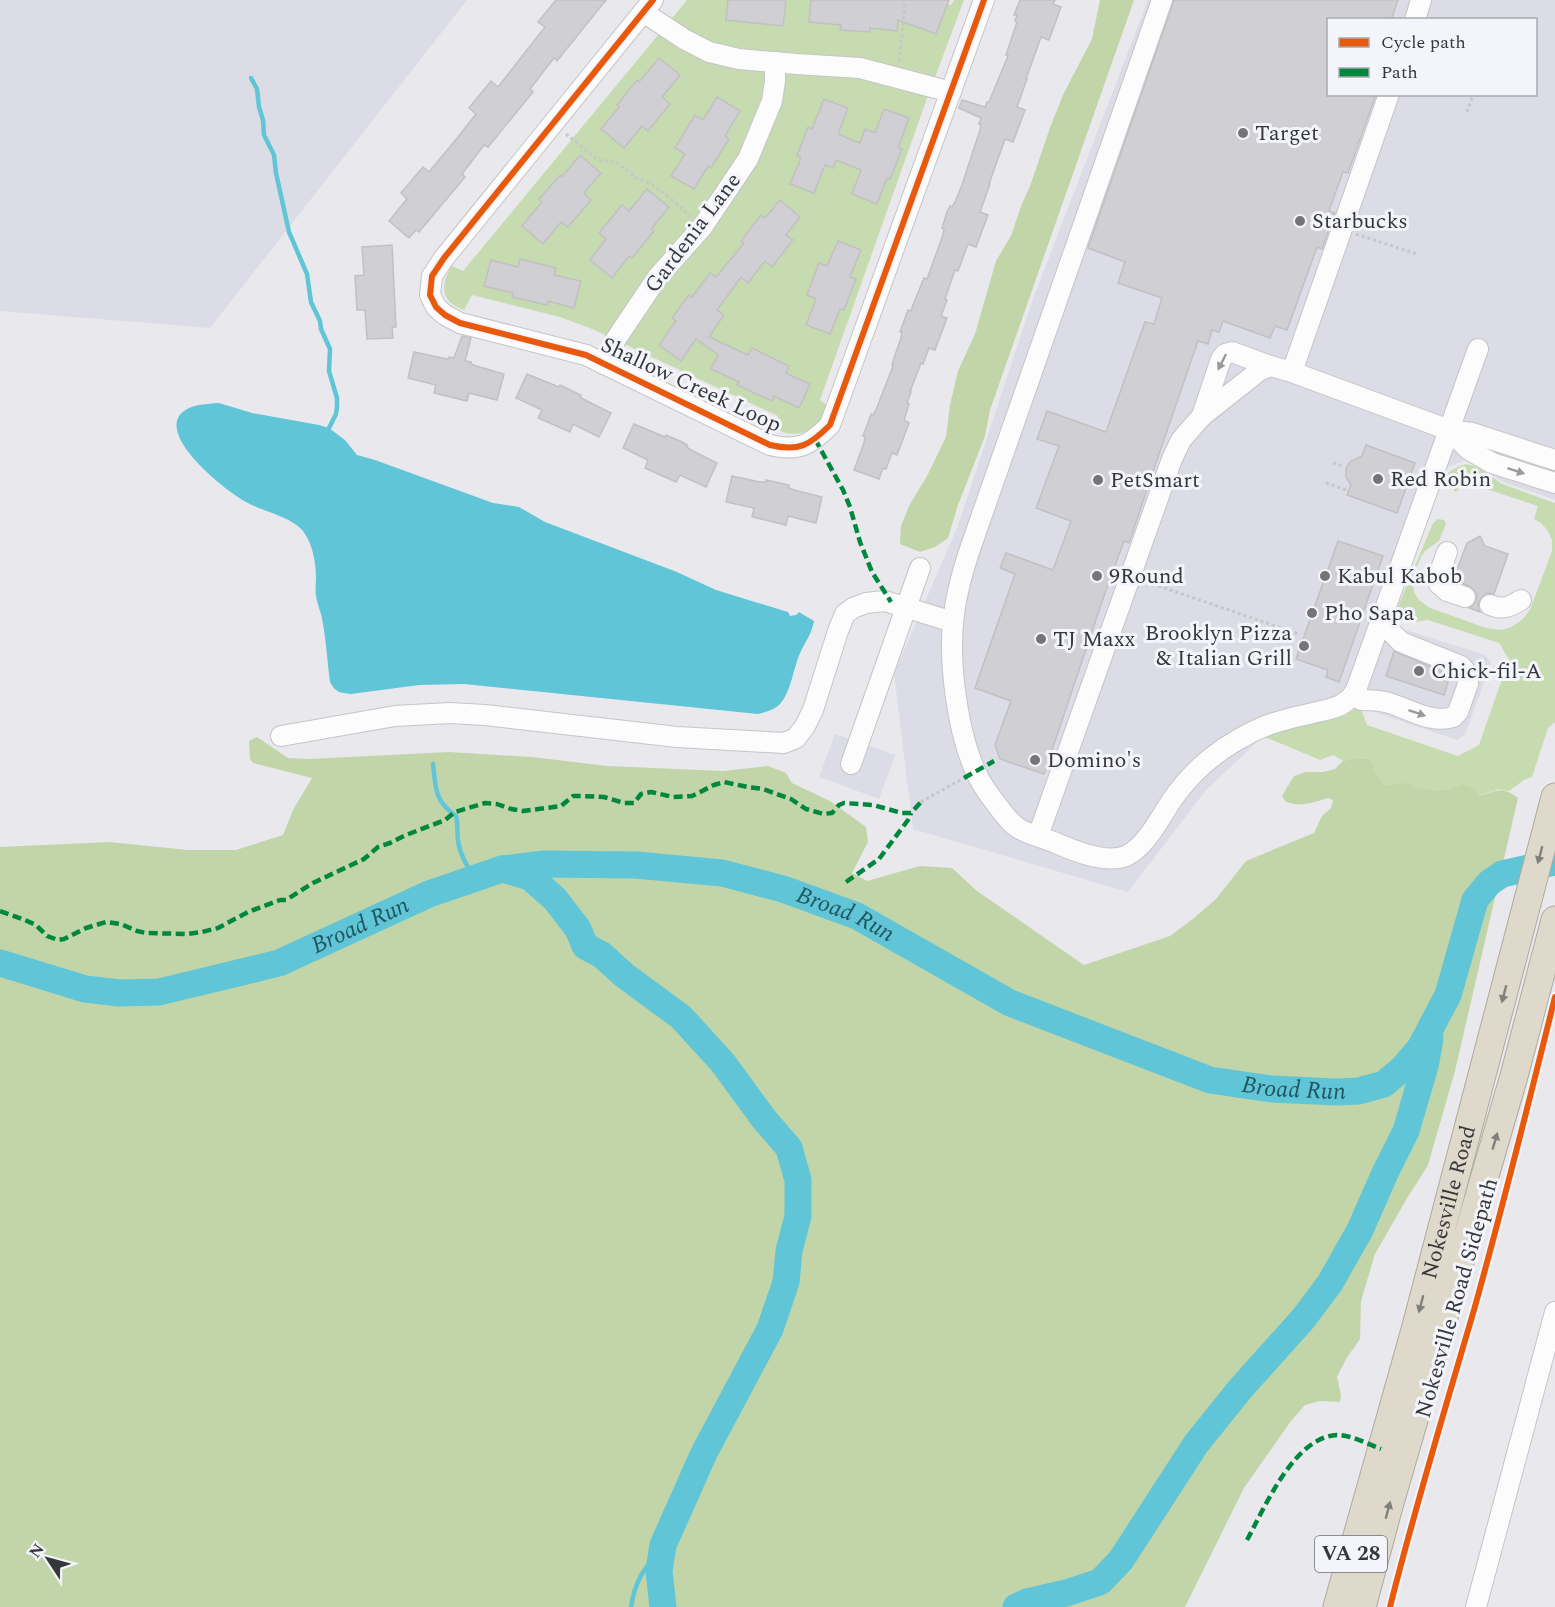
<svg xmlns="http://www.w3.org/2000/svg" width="1555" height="1607" font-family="Spectral,serif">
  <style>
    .built { fill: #dbdce5; fill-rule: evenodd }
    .green { fill: #c7dbb0; fill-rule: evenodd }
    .forest { fill: #c1d5a9 }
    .water { fill: #60c5d7 }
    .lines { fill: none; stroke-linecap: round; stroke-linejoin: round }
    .stream { stroke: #60c5d7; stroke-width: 4.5 }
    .river { stroke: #60c5d7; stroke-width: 27 }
    .building { fill: #d0d0d4; stroke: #c1c1c4; stroke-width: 1.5 }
    .minor-casing { stroke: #c5c5c8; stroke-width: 22 }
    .highway-casing { stroke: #b0aa9c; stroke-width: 29 }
    .path { stroke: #c7c7c9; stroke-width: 3; stroke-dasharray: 3 3; stroke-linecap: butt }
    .minor { stroke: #fcfcfc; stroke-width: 20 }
    .highway { stroke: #ded9ca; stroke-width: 27 }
    .quiet { stroke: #00873e; stroke-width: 4.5; stroke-dasharray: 9 4.5; stroke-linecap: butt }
    .cycleway-casing { stroke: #f4f5fc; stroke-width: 10 }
    .cycleway { stroke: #e8590c; stroke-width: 6 }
    .oneway { fill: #999a9b }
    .oneway2 { fill: #82807b }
    .poi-dot { fill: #757579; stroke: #f4f5fc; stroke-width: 2 }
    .labels { text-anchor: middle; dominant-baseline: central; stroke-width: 6; stroke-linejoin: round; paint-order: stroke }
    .shield { fill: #f4f5fc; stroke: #6f7074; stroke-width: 1.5 }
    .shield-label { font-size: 21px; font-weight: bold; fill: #36373a }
    .poi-label { font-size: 22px; fill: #36373a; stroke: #f4f5fc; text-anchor: start }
    .street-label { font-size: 22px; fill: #36373a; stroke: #f4f5fc }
    .water-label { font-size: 24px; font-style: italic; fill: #205761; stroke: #f4f5fc }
  </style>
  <rect width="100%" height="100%" fill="#e9e9ed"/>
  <g class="built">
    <path d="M0 0H467L210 328 0 311Z"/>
    <path d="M1148 0H1555V500L1501 481 1469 459 1445 468 1390 625 1485 655 1491 663 1465 735 1457 740 1356 706 1270 730 1206 790 1128 892 913 829 894 673 957 528 1033 299ZM1328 20H1536V94H1328Z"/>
    <path d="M835 734 895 755 879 799 819 777Z"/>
  </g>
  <g class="green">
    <path d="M687 0H728L726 20 783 26 786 1 783 0H811L809 22 841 25V30L869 32 870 28 896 31 899 6 924 2 915 26 935 34 947 4 951 5 954 0H964L925 104 820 400 829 407C826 413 825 418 819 424 809 434 785 439 775 426L778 416 592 329 560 317 472 295 464 310C460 308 454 306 451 303 439 292 445 277 452 266L463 271ZM659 58 680 75 662 97 670 104 648 131 642 126 624 148 601 129 619 107 617 104 636 81 639 82ZM824 99 848 108 838 134 845 137 833 168 825 165 814 193 790 184 801 158 797 156 808 128 812 129ZM884 109 898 148 901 149 890 179 887 178 877 204 852 194 861 170 851 165 865 130 875 133ZM728 139 711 168 708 166 694 189 671 176 685 154ZM580 155 601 172 584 193 591 200 568 227 561 222 543 243 522 226 542 202 539 199 559 175 562 177ZM780 201 800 217 786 235 793 241 772 266 765 261 748 282 726 265 744 243 741 240 761 216 765 218ZM622 205 629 211 668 207 651 229 653 231 632 258 629 256 612 277 590 260 606 239 600 233ZM837 241 861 250 850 277 856 280 844 310 840 309 830 334 806 325 816 299 807 295 819 263 827 266ZM520 259 555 268 554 275 581 281 574 308 548 301 547 305 513 297V293L485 286 491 260 518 267ZM710 273 732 289 717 310 724 316 703 344 696 339 681 361 659 345 676 321 672 318 689 295 692 297ZM723 344 748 355 752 349 789 366 786 373 810 384 799 408 774 396 771 401 738 385 739 382 712 369Z"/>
    <path d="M1466 464 1478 467 1502 484 1555 503V722L1548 728 1532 777 1524 780 1509 791 1499 789 1478 796 1472 788 1449 790 1421 789 1408 784 1385 785 1376 772 1370 759 1355 758 1343 761 1333 755 1320 760 1265 737 1277 731 1299 723 1344 716 1357 708 1361 709 1367 725 1458 756 1479 745 1509 659 1499 643 1428 620 1416 622 1397 614 1396 611 1433 523 1438 519 1444 520 1446 524 1439 541 1425 551 1421 557 1412 579 1414 592 1419 600 1430 608 1486 628 1502 630 1511 627 1522 620 1530 610 1552 551V540L1548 531 1541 523 1534 519 1538 506 1462 481 1457 492 1454 491V487L1446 482 1444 477C1450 470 1457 467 1466 464Z"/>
  </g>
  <g class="forest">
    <path d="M1100 0H1134L990 410 985 436 958 505 948 538 935 547 920 552 900 544 901 526 909 506 927 476 946 437 950 405 958 371 975 334 996 261 1011 236 1021 206 1030 186 1051 125 1063 95 1092 39Z"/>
    <path d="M257 737 288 758 309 759 449 752 532 757 607 766 723 771 768 766 786 773 792 783 830 801 866 827 868 842 852 873 867 881 920 866 952 868 977 891 1084 965 1170 936 1194 918 1216 899 1246 861 1314 833 1322 816 1331 808 1333 800 1328 798C1311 803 1302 807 1286 802L1282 796 1294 776 1306 772H1323L1335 769 1343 761 1355 758 1370 759 1376 772 1385 785 1408 783 1421 789 1449 790 1462 784 1472 788 1479 796C1497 791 1501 785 1518 798L1455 1071 1428 1165 1406 1200 1375 1254 1361 1301 1360 1339 1346 1359 1337 1377 1341 1395 1340 1402 1320 1401 1305 1405 1291 1421 1244 1488 1185 1607H0V847L109 842 188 850H236L283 835 293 810 312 778 253 763 250 759 249 741Z"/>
  </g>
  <path class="water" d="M219 403 252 413 319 425 329 428 345 440 357 455 375 460 493 503 519 507 545 522 677 572 716 590 788 612 790 616 796 615 799 612 814 621C812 633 806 641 801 651 793 668 792 690 780 704 774 710 766 712 758 714L464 684 419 685 351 694C340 693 335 692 330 682 327 659 326 636 321 614 319 608 317 602 316 596 315 590 316 584 316 578 316 564 313 546 305 534 295 517 263 512 246 502 227 492 153 434 184 411 193 404 207 404 219 403Z"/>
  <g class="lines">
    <g class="stream">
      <path d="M251 78 257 89 259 107 263 120 264 135 274 155 276 173 289 232 307 274 311 302 320 321 321 329 330 349 329 371 337 398V407L336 414 327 432"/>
      <path d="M433 764C436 788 434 801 456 816 458 825 457 833 458 841 460 855 467 866 475 878"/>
      <path d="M631 1607C635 1579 646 1567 663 1545"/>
    </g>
    <g class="river">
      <path d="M506 870 530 877 555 899 578 929 585 946 602 955 624 975 681 1017 723 1063 764 1119 789 1148 798 1180V1216L789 1251 786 1282 770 1329 704 1453 663 1545 659 1571 663 1607"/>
      <path id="s1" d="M0 963 85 989 120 993 159 992 279 963 429 894 502 869 544 864 636 865 722 873 783 889 857 916 1010 1003 1210 1080 1271 1089 1336 1092 1359 1091 1384 1084 1403 1068 1420 1048 1448 995 1475 900 1489 883 1502 874 1555 862"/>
      <path d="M1016 1607 1027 1602 1066 1593 1100 1582 1121 1560 1196 1444 1241 1388 1303 1319 1330 1283 1360 1230 1385 1173 1406 1131 1425 1066 1430 1039"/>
    </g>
  </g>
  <g class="building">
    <path d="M556 0H606L557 61 554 58 530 89 533 92 488 147 484 145 462 174 465 177 419 232 416 230 409 238 389 221 407 199 401 193 423 167 429 172 458 137 476 114 469 108 491 81 498 87 527 50 545 27 538 22Z"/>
    <path d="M728 0H786L783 26 726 20Z"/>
    <path d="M811 0H949L936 34 898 20 897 31 870 28V32L840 30 841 25 809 22Z"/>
    <path d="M1020 0H1055L1053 4 1061 7 1049 40 1041 37 1026 79H1027L1017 107 1025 110 1013 142 1005 139 989 184H990L980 212 988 215 976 247 968 244 958 271 955 270 945 299 947 300 941 316 947 318 935 350 929 348 923 364 921 363 910 392H911L907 403 909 404 904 420 909 423 897 455 892 453 886 469 883 468 879 479 854 470 864 443 865 437 863 436 869 420 871 414 873 415 876 410 893 366 892 365 895 355 901 338 902 332H900L908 310 911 311 913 305 924 278 927 279 943 235 944 229 942 228 947 212 950 206 952 207 955 202 962 185 980 130 981 124H979L981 118 959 108 962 100 985 107 987 102H989L1008 56 1006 55 1017 22 1015 21 1017 15H1014Z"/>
    <path d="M1174 0H1398L1391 20H1329V94H1376L1348 173 1343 172 1329 211 1335 213 1322 249 1317 247 1287 330 1275 326 1270 338 1223 321 1219 332 1212 330 1208 344 1198 341 1160 451 1129 543 1124 541 1106 590 1044 774 1000 759 995 745 1011 701 975 688 1015 574 1000 568 1006 553 1053 570 1071 521 1036 508 1059 446 1037 439 1047 411 1106 432 1145 322 1154 324 1162 298 1118 283 1125 262 1088 248Z"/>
    <path d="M659 58 680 75 662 97 670 104 648 131 642 126 624 148 601 129 619 107 617 105 637 80 639 82Z"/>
    <path d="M717 97 740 111 725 136 729 139 711 168 708 166 694 189 671 176 685 154 675 148 695 115 703 120Z"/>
    <path d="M824 99 848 108 838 134 860 143 865 129 875 133 884 109 909 118 898 148 902 149 890 179 887 178 877 204 852 194 861 170 836 160 833 168 825 165 814 193 790 184 801 158 797 156 808 127 812 129Z"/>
    <path d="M580 155 601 173 584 193 591 200 568 227 561 222 543 244 522 226 542 202 539 199 560 175 562 177Z"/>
    <path d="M647 189 669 207 651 229 654 231 632 258 629 256 612 278 590 260 606 239 599 233 622 205 629 211Z"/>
    <path d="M780 200 800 217 786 235 793 240 772 267 765 261 748 283 741 277 717 310 724 315 709 337 748 355 752 348 789 366 786 373 810 384 799 408 774 396 772 401 737 385 739 382 711 369 718 355 696 339 681 361 659 345 676 321 672 318 689 295 692 297 710 273 716 277 744 243 741 241 761 215 765 218Z"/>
    <path d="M838 241 861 250 850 277 856 279 844 310 840 309 830 334 806 325 816 299 807 295 819 263 827 266Z"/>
    <path d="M392 245 396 327H392L393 338 367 339 365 310H357L355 276 364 275 362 247Z"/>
    <path d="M520 259 556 268 554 275 581 281 574 308 548 301 547 305 512 297 513 293 484 286 491 260 518 267Z"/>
    <path d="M462 336 471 338 465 361 471 362V364L476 366 504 374 497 400 469 393 467 401 434 393 436 385 408 378 414 352 442 358 448 359 449 357 454 358Z"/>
    <path d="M527 374 554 385 559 387 560 385 581 395 580 397 585 400 611 413 599 437 573 424 570 432 538 418 542 410 516 398Z"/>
    <path d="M634 424 660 435 665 437 666 435 682 442 687 445V447L691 450 717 463 706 487 680 475 676 482 645 468 648 460 623 448Z"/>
    <path d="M1366 445 1415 463 1397 513 1347 495 1351 485 1346 477V468L1351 461 1362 456Z"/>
    <path d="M732 476 760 482H766V480L789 485V488L794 490 822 497 816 523 788 516 786 525 752 517 754 508 726 502Z"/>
    <path d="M1480 536 1485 546 1508 554 1494 594 1487 593 1483 596 1479 601 1478 607 1480 612 1469 608 1473 606 1476 600 1477 594 1474 590 1469 586 1453 580 1467 543Z"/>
    <path d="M1338 541 1383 556 1339 682 1326 677 1328 670 1296 659Z"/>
    <path d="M1394 651 1450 675 1444 695 1386 676Z"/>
  </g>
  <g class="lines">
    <defs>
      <g id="minor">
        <path d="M653 0 444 258 432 276 430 295 436 307 445 315 460 323 586 355 770 445C799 452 810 445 830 425L984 0"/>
        <path d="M1162 0 970 549C962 573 955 598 953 624 949 666 958 732 975 770 980 782 989 795 997 805 1003 813 1009 822 1018 828 1029 835 1044 838 1056 843 1074 851 1106 864 1126 856 1149 845 1162 812 1177 793 1192 773 1212 755 1234 742 1247 734 1260 727 1274 723 1286 719 1298 716 1309 714 1328 709 1345 709 1356 690L1478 349"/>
        <path d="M643 12 684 39 709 52 739 59 796 64 860 68 951 92"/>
        <path d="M1415 20 1421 0"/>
        <path d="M604 364 616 339 657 278 703 226 748 159 772 101 775 81V62"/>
        <path d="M1292 372 1389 94"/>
        <path d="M1202 416 1221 359 1225 354 1232 352 1270 366"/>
        <path d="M1449 430 1468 449 1492 463 1555 483"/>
        <path d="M1447 552 1439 575V584L1447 591 1465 597"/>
        <path d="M1490 605C1502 610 1510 607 1521 600"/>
        <path d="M1361 700C1371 700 1380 700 1389 703 1410 709 1431 724 1453 717L1458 712 1468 684C1469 676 1466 671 1461 666L1401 642 1387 628"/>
        <path d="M281 736 395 716 450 713 485 715 677 737 784 743 796 738 805 726 813 710 838 631 845 614 853 608 866 603 885 601 953 622"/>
        <path d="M851 764 920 568"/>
        <path d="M1038 836 1172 459 1181 440 1202 416 1259 371 1270 366 1292 372 1449 430 1472 433 1555 460"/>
        <path d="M1476 1607 1555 1312"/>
      </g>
      <g id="highway">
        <path id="s2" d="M1337 1607 1415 1330 1555 797"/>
        <path d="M1362 1607 1389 1506 1514 1076 1555 920"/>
      </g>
    </defs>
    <use href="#minor" class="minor-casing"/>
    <use href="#highway" class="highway-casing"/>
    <g class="path">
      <path d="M899 61 905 8 903 0"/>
      <path d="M1467 112 1473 95 1471 94"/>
      <path d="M566 134 598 160 616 162 638 179 647 182 660 190 683 209 690 217"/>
      <path d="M1356 234 1417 254"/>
      <path d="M1333 463 1344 466"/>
      <path d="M1326 483 1346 490"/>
      <path d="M1147 582 1299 634"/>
      <path d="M921 802 962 779"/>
    </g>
    <use href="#minor" class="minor"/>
    <use href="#highway" class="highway"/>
    <g class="quiet">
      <path d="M815 439 843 490 850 507 860 542 872 572 891 602"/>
      <path d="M964 778 994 761"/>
      <path d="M846 882 879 859 908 820 911 813"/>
      <path d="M0 911 25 920 36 925 47 936 58 940 64 939 86 928 106 922 121 924 137 931 146 933 187 934 202 932 218 928 248 912 280 900H286L313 883 364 859 378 847 390 843 406 835 445 820 455 812 485 803 497 804 511 809 523 811 561 806 573 796H579L604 797 624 803H634L641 794 651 792 673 797 692 796 714 785 724 782 748 787 763 789 791 799 806 809 823 814 832 813 839 805 844 803 873 805 902 813H911L921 802"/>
      <path d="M1247 1540C1265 1507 1294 1437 1337 1435 1351 1435 1368 1444 1381 1449"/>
    </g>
    <defs>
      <g id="cycleway">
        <path d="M653 0 444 258 432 276 430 295 436 307 445 315 460 323 586 355 770 445C799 452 810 445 830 425L984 0"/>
        <path d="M1390 1607C1415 1507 1445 1409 1474 1310 1503 1206 1529 1102 1555 997"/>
      </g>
    </defs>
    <use href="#cycleway" class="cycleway-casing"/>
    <use href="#cycleway" class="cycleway"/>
  </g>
  <defs><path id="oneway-solid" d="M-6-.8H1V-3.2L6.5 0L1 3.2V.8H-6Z" transform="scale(1.5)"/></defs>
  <g class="oneway">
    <use href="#oneway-solid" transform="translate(1222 362) rotate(117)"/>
    <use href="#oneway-solid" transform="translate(1516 471) rotate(18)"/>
    <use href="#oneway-solid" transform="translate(1417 713) rotate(19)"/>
  </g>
  <g class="oneway2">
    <use href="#oneway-solid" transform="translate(1540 855) rotate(105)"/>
    <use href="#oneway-solid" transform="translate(1504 994) rotate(105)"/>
    <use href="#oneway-solid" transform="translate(1495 1141) rotate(-74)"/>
    <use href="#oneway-solid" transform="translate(1421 1304) rotate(105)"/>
    <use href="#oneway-solid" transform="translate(1388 1510) rotate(-75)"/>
  </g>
  <g class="poi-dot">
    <circle cx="1243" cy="133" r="6"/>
    <circle cx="1300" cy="221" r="6"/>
    <circle cx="1378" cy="479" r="6"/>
    <circle cx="1098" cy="480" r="6"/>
    <circle cx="1097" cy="576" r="6"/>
    <circle cx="1325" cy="576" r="6"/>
    <circle cx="1312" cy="613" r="6"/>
    <circle cx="1041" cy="639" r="6"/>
    <circle cx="1304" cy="646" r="6"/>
    <circle cx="1419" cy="671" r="6"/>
    <circle cx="1035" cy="760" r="6"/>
  </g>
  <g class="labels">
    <rect class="shield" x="1315" y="1536" width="72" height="36" rx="4.5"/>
    <g class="shield-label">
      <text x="1351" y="1554">VA 28</text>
    </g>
    <g class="poi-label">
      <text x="1255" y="133">Target</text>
      <text x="1312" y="221">Starbucks</text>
      <text x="1390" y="479">Red Robin</text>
      <text x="1110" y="480">PetSmart</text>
      <text x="1109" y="576">9Round</text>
      <text x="1337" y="576">Kabul Kabob</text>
      <text x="1324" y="613">Pho Sapa</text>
      <text x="1292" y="633" text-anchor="end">Brooklyn Pizza<tspan x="1292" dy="25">&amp; Italian Grill</tspan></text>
      <text x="1053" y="639">TJ Maxx</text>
      <text x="1431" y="671">Chick-fil-A</text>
      <text x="1047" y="760">Domino's</text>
    </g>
    <g class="street-label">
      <text transform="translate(693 233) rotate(-53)">Gardenia Lane</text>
      <text transform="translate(691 385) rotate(25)">Shallow Creek Loop</text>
      <text stroke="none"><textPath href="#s2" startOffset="420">Nokesville Road</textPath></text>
      <text transform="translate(1457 1298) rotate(-74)">Nokesville Road Sidepath</text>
    </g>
    <g class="water-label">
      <text stroke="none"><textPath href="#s1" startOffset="880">Broad Run</textPath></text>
      <text stroke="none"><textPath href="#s1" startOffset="376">Broad Run</textPath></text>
      <text stroke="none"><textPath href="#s1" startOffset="1366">Broad Run</textPath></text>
    </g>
  </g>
  <rect x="1327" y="18" width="210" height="78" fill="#f4f5fc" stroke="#a8a9ae" stroke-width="1.5"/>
  <rect x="1339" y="38" width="30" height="9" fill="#e8590c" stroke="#a8a9ae" stroke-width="1.5"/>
  <text x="1381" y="48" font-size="18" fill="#36373a">Cycle path</text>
  <rect x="1339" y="68" width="30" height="9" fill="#00873e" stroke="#a8a9ae" stroke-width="1.5"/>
  <text x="1381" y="78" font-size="18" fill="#36373a">Path</text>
  <g transform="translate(48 1559) rotate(306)" stroke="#f4f5fc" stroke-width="4.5" paint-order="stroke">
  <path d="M0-4.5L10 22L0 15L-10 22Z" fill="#36373a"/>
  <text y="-9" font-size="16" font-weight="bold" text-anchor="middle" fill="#36373a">N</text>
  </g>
</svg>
